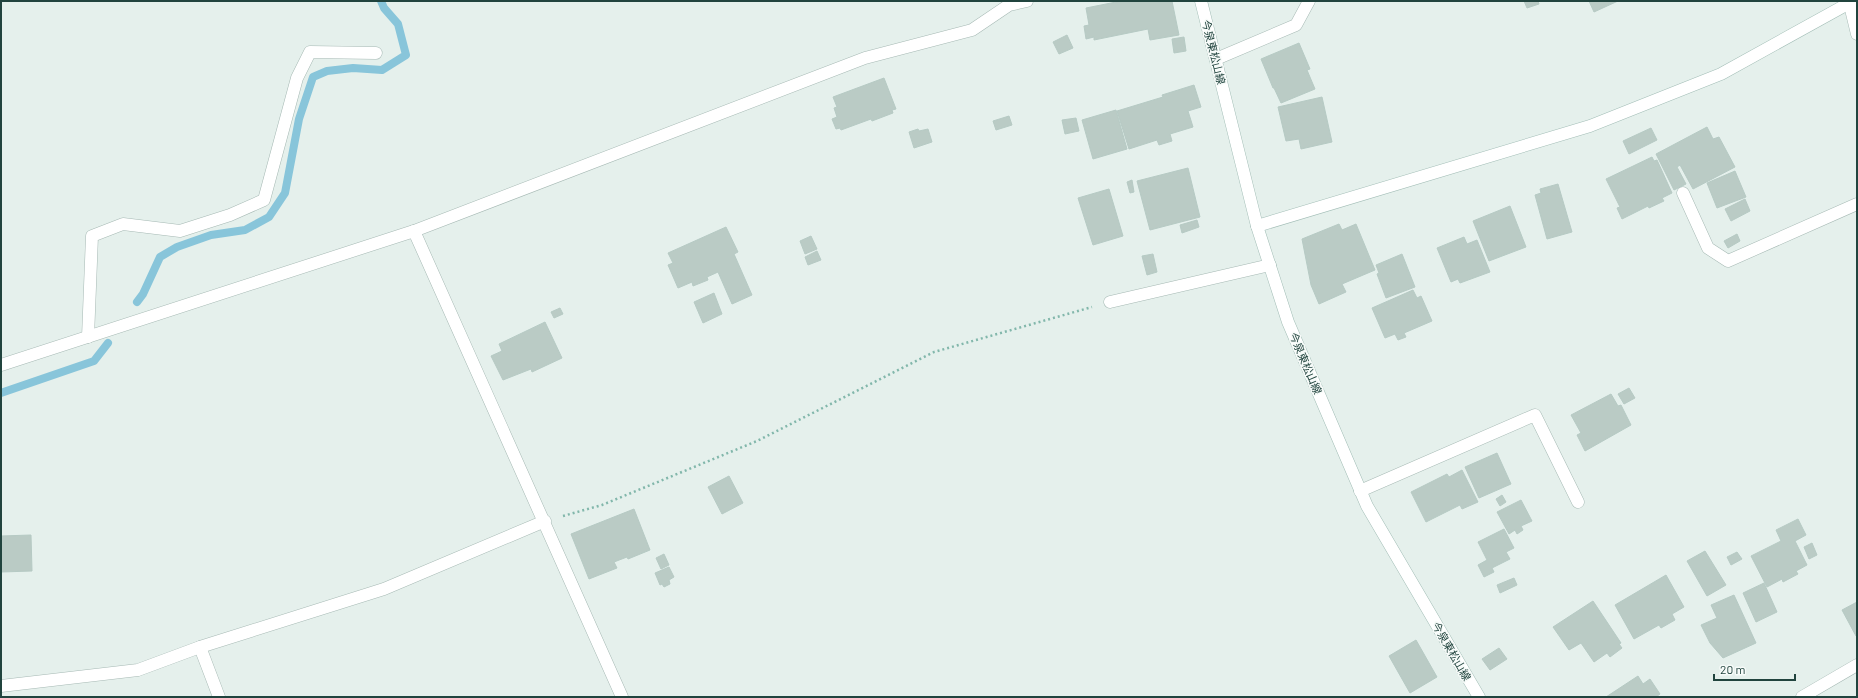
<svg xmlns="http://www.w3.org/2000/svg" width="1858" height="698" font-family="Barlow,'Noto Sans JP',sans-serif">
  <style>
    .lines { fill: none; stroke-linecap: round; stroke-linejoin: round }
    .stream { stroke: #88c5da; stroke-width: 8 }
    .building { fill: #bacbc5; stroke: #b6cac4 }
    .lane-casing { stroke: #a6b9b4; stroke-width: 13 }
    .street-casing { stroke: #a6b9b4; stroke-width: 13 }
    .secondary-casing { stroke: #a2bdb6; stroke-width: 13 }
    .path { stroke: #82b7ab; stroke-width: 2.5; stroke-dasharray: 2 3; stroke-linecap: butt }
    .lane { stroke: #fff; stroke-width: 12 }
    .street { stroke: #fff; stroke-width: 12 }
    .secondary { stroke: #fff; stroke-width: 12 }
    .labels { text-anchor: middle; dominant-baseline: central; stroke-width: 3; stroke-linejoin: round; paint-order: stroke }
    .street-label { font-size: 11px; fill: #21443e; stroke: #f7fbf9 }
  </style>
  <rect width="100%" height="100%" fill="#e5f0ec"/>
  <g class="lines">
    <g class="stream">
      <path d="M137 302 143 294 160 257 177 247 211 235 245 230 269 217 285 193 299 119 313 77 327 71 353 68 382 70 406 55 398 24 384 8 381 1"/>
      <path d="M1 393 94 361 108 343"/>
    </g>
  </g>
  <g class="building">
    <path d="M1121 1H1172L1179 35 1150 40 1148 29 1094 40V37L1086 39 1084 26 1089 25 1086 8Z"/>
    <path d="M1524 1H1538L1539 4 1527 8Z"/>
    <path d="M1589 1H1618L1594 12Z"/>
    <path d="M1067 35 1073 48 1059 54 1053 42Z"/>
    <path d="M1184 37 1186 51 1174 53 1172 39Z"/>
    <path d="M1299 43 1310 69 1307 70 1315 89 1281 103 1274 88H1273L1261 59Z"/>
    <path d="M884 78 896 109 892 110 893 113 872 121 871 119 841 130 840 128 836 129 832 119 837 117 834 108 837 107 833 97Z"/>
    <path d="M1194 85 1201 107 1188 111 1193 127 1170 134 1172 141 1159 145 1157 140 1129 149 1117 111 1163 97 1162 95Z"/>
    <path d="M1322 97 1332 142 1301 149 1299 139 1286 141 1278 107Z"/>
    <path d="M1116 110 1127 149 1093 159 1082 120Z"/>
    <path d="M1009 116 1012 125 996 130 993 121Z"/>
    <path d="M1076 118 1079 131 1065 134 1062 120Z"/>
    <path d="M1707 127 1713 139 1719 137 1735 167 1693 189 1680 165 1677 167 1686 184 1674 190 1656 154Z"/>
    <path d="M1651 128 1657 140 1629 154 1623 141Z"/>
    <path d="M918 129 919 131 928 129 932 142 914 148 909 132Z"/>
    <path d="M1652 157 1654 161 1657 160 1672 193 1662 198 1664 201 1649 208 1648 206 1622 219 1617 208 1620 207 1606 179Z"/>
    <path d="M1188 168 1200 217 1150 230 1137 181Z"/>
    <path d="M1735 171 1746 197 1717 208 1707 183Z"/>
    <path d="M1132 180 1134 192 1130 193 1127 182Z"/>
    <path d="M1558 184 1572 232 1547 239 1535 195 1541 193 1540 189Z"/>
    <path d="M1109 189 1123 236 1093 245 1078 198Z"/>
    <path d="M1745 199 1750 211 1731 221 1725 209Z"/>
    <path d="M1510 206 1526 247 1489 261 1473 221Z"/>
    <path d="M1197 220 1199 227 1182 233 1180 225Z"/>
    <path d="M1339 224 1342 230 1356 224 1375 270 1342 284 1346 292 1319 304 1311 285 1302 239Z"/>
    <path d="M726 227 738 252 734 254 752 295 732 304 718 272 707 277 708 280 693 286 692 282 678 288 668 265 673 263 668 253Z"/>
    <path d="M1737 234 1740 241 1728 248 1724 241Z"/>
    <path d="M811 236 817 249 805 254 800 241Z"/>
    <path d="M1464 237 1467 244 1477 240 1490 272 1460 283 1458 279 1451 282 1437 248Z"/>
    <path d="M817 251 821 260 808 265 805 257Z"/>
    <path d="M1153 254 1157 272 1147 275 1142 256Z"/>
    <path d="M1402 254 1415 287 1386 298 1377 274 1379 273 1376 265Z"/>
    <path d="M1413 290 1417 298 1421 296 1432 321 1404 333 1406 337 1398 340 1395 334 1385 338 1372 308Z"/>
    <path d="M714 293 722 314 703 323 694 302Z"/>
    <path d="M560 308 563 314 554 318 551 312Z"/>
    <path d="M545 322 562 358 532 372 531 369 503 380 491 356 502 351 499 344Z"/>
    <path d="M1629 388 1635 398 1624 404 1618 394Z"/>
    <path d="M1611 394 1618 406 1621 405 1631 425 1585 451 1577 435 1581 433 1571 415Z"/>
    <path d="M1497 453 1511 484 1479 498 1465 467Z"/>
    <path d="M1462 470 1478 502 1462 509 1460 505 1426 522 1411 492 1447 474 1449 477Z"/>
    <path d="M729 476 743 503 722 514 708 487Z"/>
    <path d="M1502 495 1506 502 1500 506 1496 499Z"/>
    <path d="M1521 500 1532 521 1521 526 1523 530 1517 534 1515 530 1509 534 1497 512Z"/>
    <path d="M634 509 650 550 628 559 627 557 614 562 617 568 589 579 571 534Z"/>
    <path d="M1798 519 1806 535 1795 541 1807 565 1796 571 1798 574 1783 582 1782 579 1767 587 1751 556 1781 541 1776 530Z"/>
    <path d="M1504 529 1514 548 1506 552 1510 559 1492 568 1494 572 1484 577 1478 565 1487 560 1478 542Z"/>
    <path d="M31 535 32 571 1 572V536Z"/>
    <path d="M1812 543 1817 555 1809 559 1804 547Z"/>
    <path d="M1705 551 1726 585 1707 596 1687 561Z"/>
    <path d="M1737 552 1742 559 1731 565 1727 557Z"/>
    <path d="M664 554 669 565 661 569 656 558Z"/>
    <path d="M669 567 674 577 669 580 670 584 664 587 662 584 660 585 655 573Z"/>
    <path d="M1666 575 1684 607 1672 614 1675 620 1661 628 1659 625 1634 639 1615 605Z"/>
    <path d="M1514 578 1517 585 1500 593 1497 585Z"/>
    <path d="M1764 583 1777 612 1756 622 1743 593Z"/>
    <path d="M1734 595 1756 643 1723 658 1710 643 1701 625 1717 618 1711 605Z"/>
    <path d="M1593 601 1621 643 1619 644 1622 648 1610 657 1607 653 1594 662 1581 643 1569 650 1553 627Z"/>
    <path d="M1857 602V635L1856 636 1842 610Z"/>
    <path d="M1416 640 1437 677 1410 693 1389 656Z"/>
    <path d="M1499 648 1507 659 1490 670 1482 659Z"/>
    <path d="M1638 676 1643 684 1650 679 1660 694 1656 697H1606Z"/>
  </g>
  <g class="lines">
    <defs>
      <path id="lane" d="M1683 193 1708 248 1728 261 1857 204"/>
      <g id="street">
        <path d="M1849 1 1857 34"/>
        <path d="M1216 59 1296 25 1309 1"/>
        <path d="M414 231 622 697"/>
        <path d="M1110 302 1270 265"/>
        <path d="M88 337 92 236 123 224 180 231 230 215 264 200 297 78 310 52 376 53"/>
        <path d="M1 365 414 231 865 58 972 30 1009 5 1027 1"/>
        <path d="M1360 491 1535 415 1578 502"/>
        <path d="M200 647 219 697"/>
        <path d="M1 686 138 670 200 647 384 589 545 521"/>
        <path d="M1802 697 1857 665"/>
      </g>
      <g id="secondary">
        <path d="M1201 1 1257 226 1288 322 1367 506 1479 697"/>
        <path d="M1257 226 1590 126 1721 74 1853 1"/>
      </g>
    </defs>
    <use href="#lane" class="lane-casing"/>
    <use href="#street" class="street-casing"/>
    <use href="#secondary" class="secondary-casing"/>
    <path class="path" d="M563 516 602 505 757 441 934 352 1092 307"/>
    <use href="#lane" class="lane"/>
    <use href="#street" class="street"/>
    <use href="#secondary" class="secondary"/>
  </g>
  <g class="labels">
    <g class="street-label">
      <text transform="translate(1214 52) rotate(76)">今泉東松山線</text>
      <text transform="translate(1306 363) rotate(67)">今泉東松山線</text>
      <text transform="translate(1452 651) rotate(60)">今泉東松山線</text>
    </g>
  </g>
  <rect width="1858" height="698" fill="none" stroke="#21443e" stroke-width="4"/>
  <path d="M1714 674v6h81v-6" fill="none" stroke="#21443e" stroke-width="2"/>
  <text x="1720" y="674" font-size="12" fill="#21443e" stroke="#f7fbf9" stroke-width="3" paint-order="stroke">20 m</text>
</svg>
